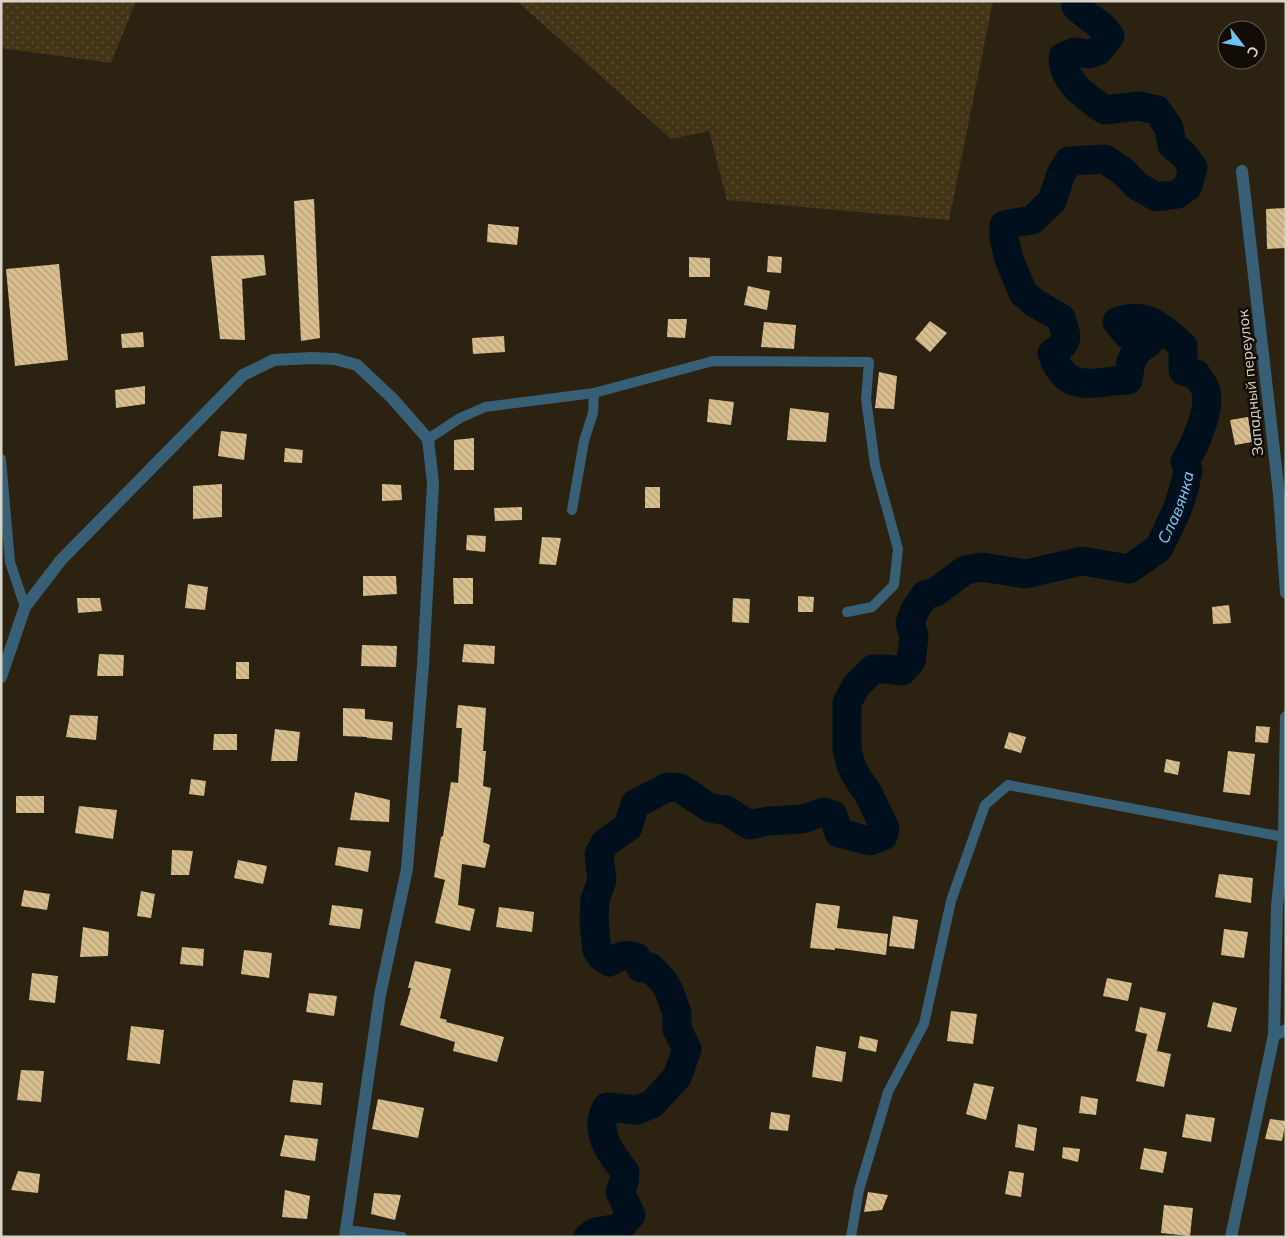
<svg xmlns="http://www.w3.org/2000/svg" width="1287" height="1238" font-family="Mulish,sans-serif">
  <style>
    .grass { fill: url(#grass-dots) }
    .lines { fill: none; stroke-linecap: round; stroke-linejoin: round }
    .river { stroke: #000f1c; stroke-width: 29 }
    .building { fill: url(#building-back-hatch) }
    .service { stroke: #376076; stroke-width: 10 }
    .minor { stroke: #376076; stroke-width: 12 }
    .labels { text-anchor: middle; dominant-baseline: central; stroke-width: 5; stroke-linejoin: round; paint-order: stroke }
    .street-label { font-size: 15px; fill: #d9d3c8; stroke: #110c06 }
    .water-label { font-size: 16px; font-style: italic; fill: #7fcffa; stroke: #110c06 }
  </style>
  <defs>
    <pattern id="grass-dots" width="8" height="8" patternUnits="userSpaceOnUse" patternTransform="scale(1.25)"><rect width="8" height="8" fill="#433417"/><path d="M2 2h.1M6 6h.1" fill="none" stroke="#5e5037" stroke-width="1.8" stroke-linecap="round"/></pattern>
    <pattern id="building-back-hatch" width="6" height="6" patternUnits="userSpaceOnUse" patternTransform="scale(1.25)"><rect width="6" height="6" fill="#d9be8e"/><path d="M-1 5l2 2M0 0l6 6M5-1l2 2" fill="none" stroke="#b39e7a"/></pattern>
  </defs>
  <rect width="100%" height="100%" fill="#2c2211"/>
  <g class="grass">
    <path d="M1 1H136L111 63 1 48Z"/>
    <path d="M517 1H993L949 220 727 200 709 131 671 139Z"/>
  </g>
  <g class="lines">
    <path class="river" id="s1" d="M588 1237 595 1232 619 1228 631 1215 620 1192 624 1182 625 1172C610 1153 593 1130 607 1107L637 1110 652 1104 677 1077 687 1049 677 1029V1013L669 991 664 982 650 967 641 968 636 957C626 953 619 957 609 962L601 956 597 950 594 921 595 900 602 880 599 854 605 843 628 827 635 804 668 787 680 788 710 808 726 810 749 825 768 821 802 819 824 812 833 815 839 833 870 841 883 836 885 828 867 791 858 779 851 765 847 750V703L856 686 873 669H886L902 671 911 661 914 636 910 623 915 610 925 595 936 592 965 570 982 567 1026 574 1082 561 1129 569 1159 548 1177 510 1185 485 1188 470 1185 462C1194 447 1211 409 1206 391 1205 386 1199 379 1196 374L1183 371V346C1162 328 1146 310 1117 322L1127 334 1149 342C1131 355 1131 358 1128 380 1094 381 1066 396 1052 353 1070 342 1067 337 1061 318L1035 303 1023 293 1009 259 1004 238V225L1032 220 1052 201 1061 174 1069 161 1105 159 1125 173 1137 186 1157 197 1178 194 1188 186 1193 167 1183 154 1172 145 1169 128 1157 110 1139 106 1105 110C1086 97 1063 82 1063 57L1075 52 1089 54 1098 51 1110 36C1102 23 1086 17 1076 6L1078 1"/>
  </g>
  <g class="building">
    <path d="M314 199 320 338 301 341 294 201Z"/>
    <path d="M1286 208V248L1267 249 1266 209Z"/>
    <path d="M488 224 519 227 517 245 487 242Z"/>
    <path d="M264 255 266 275 242 279 245 340 220 339 211 256Z"/>
    <path d="M768 256 782 257 781 273 767 272Z"/>
    <path d="M689 257 710 258V277H689Z"/>
    <path d="M59 264 68 360 15 366 6 269Z"/>
    <path d="M748 286 770 291 767 310 744 305Z"/>
    <path d="M668 319H687L685 338 667 337Z"/>
    <path d="M930 321 947 333 930 352 915 339Z"/>
    <path d="M764 322 796 325 794 349 761 347Z"/>
    <path d="M143 332 144 347 122 348 121 334Z"/>
    <path d="M504 336 505 352 473 354 472 338Z"/>
    <path d="M879 372 897 376 894 409 875 408Z"/>
    <path d="M145 386V404L116 408 115 390Z"/>
    <path d="M709 399 734 402 731 425 707 422Z"/>
    <path d="M790 408 829 413 826 442 787 440Z"/>
    <path d="M1248 417 1252 442 1235 445 1230 420Z"/>
    <path d="M221 431 247 434 244 460 218 456Z"/>
    <path d="M474 438V470H454V440Z"/>
    <path d="M285 448 303 450 302 463 284 462Z"/>
    <path d="M222 484V517L193 519V486Z"/>
    <path d="M382 484 401 485 402 500 382 501Z"/>
    <rect x="645" y="487" width="15" height="21"/>
    <path d="M522 507V520L495 521 494 508Z"/>
    <path d="M467 535 486 536 485 552 466 550Z"/>
    <path d="M542 537 561 538 556 565 539 564Z"/>
    <path d="M363 576H396L397 594 363 596Z"/>
    <path d="M453 578H473V604H454Z"/>
    <path d="M188 584 208 587 205 610 185 608Z"/>
    <path d="M798 596 814 597 813 612H798Z"/>
    <path d="M77 598H100L102 611 78 613Z"/>
    <path d="M733 598 750 599 749 623 732 622Z"/>
    <path d="M1229 605 1231 623 1213 624 1212 607Z"/>
    <path d="M464 644 495 646 494 664 462 662Z"/>
    <path d="M362 645 397 646 396 667 361 666Z"/>
    <path d="M99 654 124 655 123 676H97Z"/>
    <rect x="236" y="662" width="13" height="17"/>
    <path d="M458 705 486 708 483 751H486L483 786 491 788 483 842 490 845 485 868 462 864 458 905 475 909 470 931 435 923 445 880 434 877 441 837 443 836 451 782 458 783 462 728H456Z"/>
    <path d="M343 708 365 709V719L393 722 392 740 367 738V737L343 736Z"/>
    <path d="M70 715 98 716 96 740 66 737Z"/>
    <path d="M1256 726 1270 727 1268 743 1255 742Z"/>
    <path d="M275 729 300 732 297 761H271Z"/>
    <path d="M1009 732 1026 737 1021 753 1004 748Z"/>
    <path d="M214 734H237V750H213Z"/>
    <path d="M1228 751 1255 754 1250 795 1223 792Z"/>
    <path d="M1166 759 1180 762 1178 775 1164 772Z"/>
    <path d="M191 779 206 781 204 796 189 794Z"/>
    <path d="M355 792 390 800 389 822 350 820Z"/>
    <rect x="16" y="796" width="28" height="17"/>
    <path d="M79 806 117 810 113 839 75 833Z"/>
    <path d="M338 847 371 851 368 872 335 865Z"/>
    <path d="M172 850 193 851 189 875H171Z"/>
    <path d="M238 860 267 866 263 884 234 878Z"/>
    <path d="M1219 874 1253 878 1251 903 1215 897Z"/>
    <path d="M24 890 50 894 47 910 21 906Z"/>
    <path d="M141 891 155 894 151 918 137 916Z"/>
    <path d="M816 903 840 906 837 928 888 934 886 955 835 948V950L810 948Z"/>
    <path d="M332 905 363 909 360 929 329 925Z"/>
    <path d="M499 907 534 912 532 932 496 927Z"/>
    <path d="M893 916 918 920 914 949 889 946Z"/>
    <path d="M83 927 109 932 108 956 80 957Z"/>
    <path d="M1224 929 1248 932 1244 958 1221 955Z"/>
    <path d="M182 947 204 949 203 966 180 964Z"/>
    <path d="M244 950 272 953 269 978 241 974Z"/>
    <path d="M415 961 451 969 440 1018 447 1020 446 1022 504 1037 497 1062 453 1051 455 1042 400 1025 411 988H408Z"/>
    <path d="M32 973 58 976 55 1003 29 1000Z"/>
    <path d="M1107 978 1132 983 1128 1001 1103 996Z"/>
    <path d="M309 993 337 996 334 1016 306 1012Z"/>
    <path d="M1213 1002 1237 1008 1231 1032 1207 1027Z"/>
    <path d="M1140 1007 1166 1013 1157 1051 1171 1054 1164 1087 1136 1081 1147 1034 1135 1031Z"/>
    <path d="M951 1011 977 1014 973 1044 947 1041Z"/>
    <path d="M131 1026 164 1030 160 1064 127 1060Z"/>
    <path d="M860 1036 878 1040 876 1052 858 1048Z"/>
    <path d="M816 1046 846 1052 842 1082 812 1077Z"/>
    <path d="M21 1070 44 1071 41 1102 17 1100Z"/>
    <path d="M293 1080 323 1083 321 1105 290 1102Z"/>
    <path d="M974 1083 994 1087 986 1120 966 1114Z"/>
    <path d="M1081 1096 1098 1099 1096 1115 1079 1113Z"/>
    <path d="M378 1099 424 1108 418 1138 372 1129Z"/>
    <path d="M771 1112 790 1115 788 1131 769 1129Z"/>
    <path d="M1186 1114 1215 1118 1211 1142 1182 1137Z"/>
    <path d="M1270 1119 1286 1121 1282 1141 1265 1139Z"/>
    <path d="M1018 1124 1037 1128 1034 1151 1015 1147Z"/>
    <path d="M285 1135 318 1139 315 1161 280 1156Z"/>
    <path d="M1063 1147 1080 1149 1078 1162 1062 1158Z"/>
    <path d="M1144 1148 1167 1152 1163 1173 1140 1169Z"/>
    <path d="M18 1171 40 1174 38 1193 11 1190Z"/>
    <path d="M1009 1171 1024 1173 1021 1197 1005 1194Z"/>
    <path d="M285 1190 310 1196 307 1219 282 1217Z"/>
    <path d="M868 1192 888 1195 882 1210 864 1212Z"/>
    <path d="M374 1193 401 1195 395 1220 371 1214Z"/>
    <path d="M1164 1205 1193 1208 1190 1236 1161 1233Z"/>
  </g>
  <g class="lines">
    <g class="service">
      <path d="M428 439 460 418 485 407 594 393 713 361 869 362 866 399 875 465 898 549 894 585 872 607 847 612"/>
      <path d="M1 459 10 562 25 607"/>
      <path d="M572 510 584 441 593 413 594 393"/>
      <path d="M346 1230 402 1237"/>
      <path d="M851 1237 859 1190 888 1092 924 1024 951 901 985 805 1008 785 1284 837"/>
    </g>
    <g class="minor">
      <path d="M1242 171 1279 494 1286 593"/>
      <path d="M1 677 25 607 61 560 243 375 274 360 311 358 335 359 357 365 393 399 428 439 433 483 423 665 407 869 380 995 345 1237"/>
      <path d="M1274 1035 1286 1030"/>
      <path d="M1231 1237 1274 1035 1277 906 1284 837 1286 717"/>
    </g>
  </g>
  <g class="labels">
    <g class="street-label">
      <text transform="translate(1250 383) rotate(-96)">Западный переулок</text>
    </g>
    <g class="water-label">
      <text stroke="none"><textPath href="#s1" startOffset="1478">Славянка</textPath></text>
    </g>
  </g>
  <rect width="1287" height="1238" fill="none" stroke="#d9d3c8" stroke-width="5"/>
  <g transform="translate(1242 45) rotate(121)"><circle r="24" fill="#110c06" stroke="#615c54"/>
  <path d="M0-4L9 19L0 12L-9 19Z" fill="#6bc3f2"/>
  <text y="-8" font-size="14" font-weight="bold" text-anchor="middle" fill="#d9d3c8">С</text>
  </g>
</svg>
